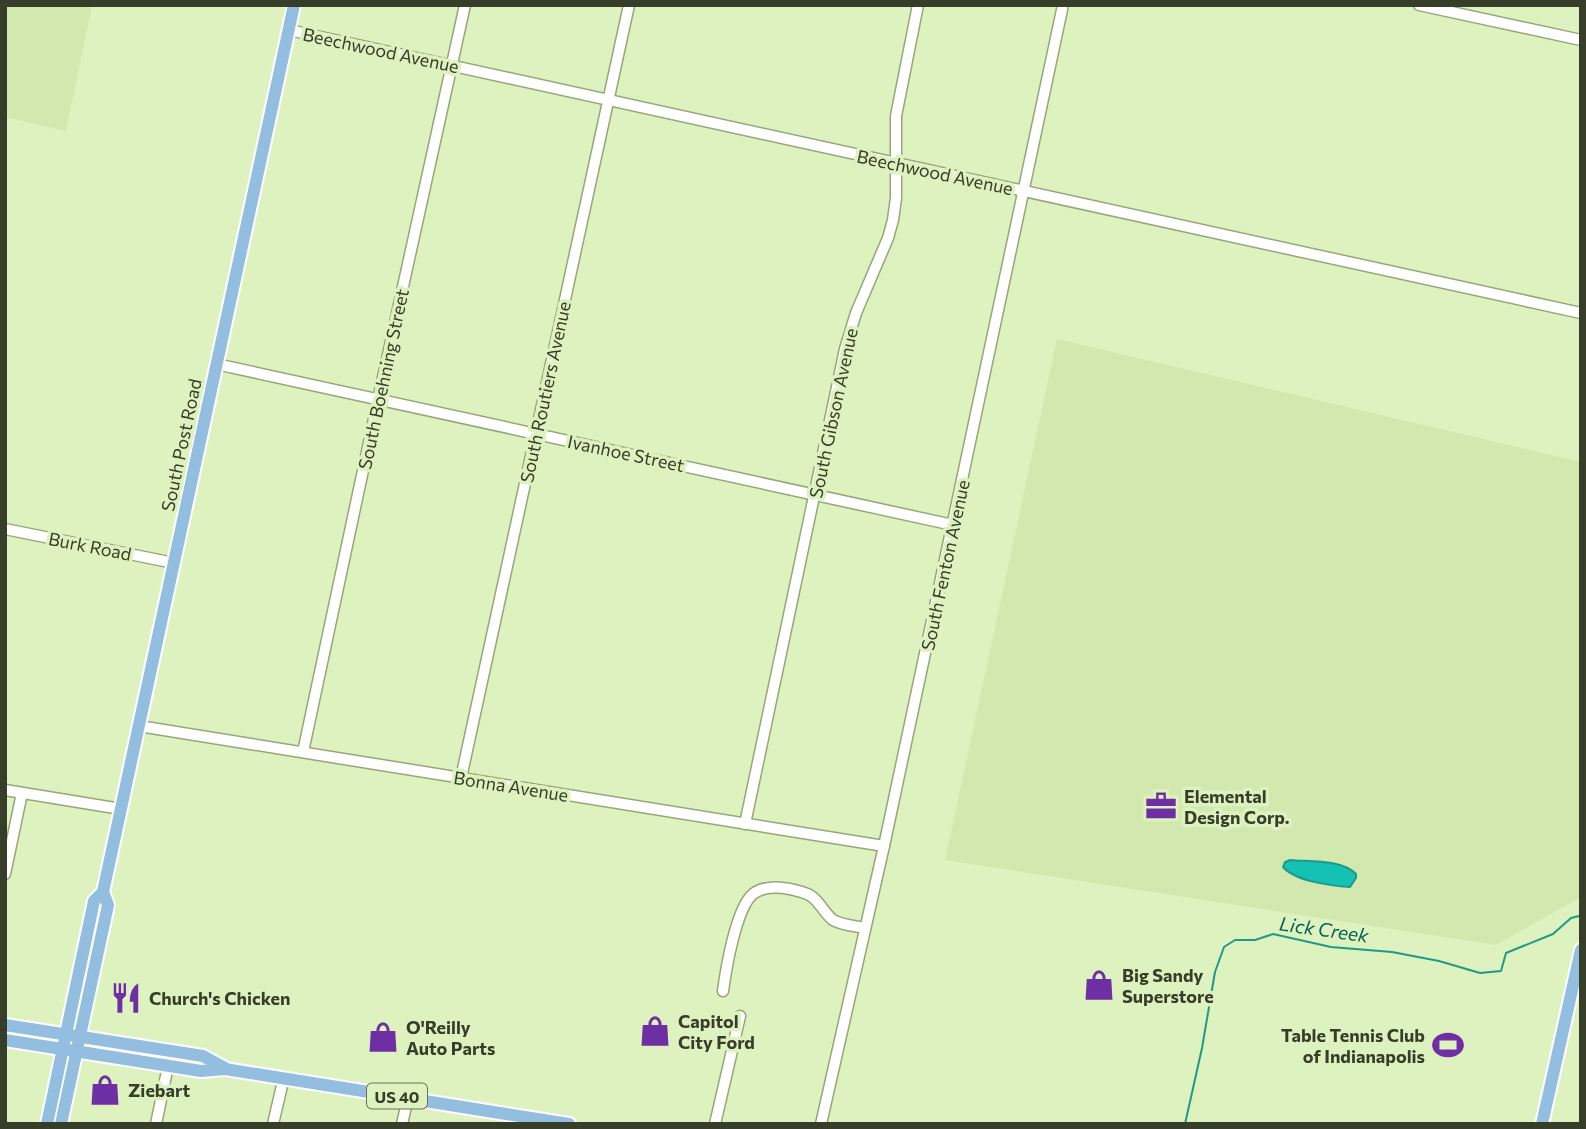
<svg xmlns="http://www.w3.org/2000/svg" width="1586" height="1129" font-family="Commissioner,sans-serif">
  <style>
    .built { fill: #d2e8ae }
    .water { fill: #14c2b3; stroke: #1e9a8a; stroke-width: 2 }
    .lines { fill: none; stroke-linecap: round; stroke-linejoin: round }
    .stream { stroke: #1e9a8a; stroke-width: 2 }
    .minor-casing { stroke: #95a777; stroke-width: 13 }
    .major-casing { stroke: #fff; stroke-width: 16 }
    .minor { stroke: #fff; stroke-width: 10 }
    .major { stroke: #93bee0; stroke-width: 12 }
    .labels { text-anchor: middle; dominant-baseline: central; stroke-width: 7; stroke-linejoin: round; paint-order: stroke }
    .shield { fill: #def2bf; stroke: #687356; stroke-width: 2 }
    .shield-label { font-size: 16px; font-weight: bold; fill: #363d29 }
    .street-label { font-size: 18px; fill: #363d29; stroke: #def2bf }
    .poi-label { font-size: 18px; font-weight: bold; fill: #363d29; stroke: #def2bf; text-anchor: start }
    .water-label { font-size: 19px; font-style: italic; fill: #035e56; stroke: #def2bf }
  </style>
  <rect width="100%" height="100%" fill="#def2bf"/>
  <g class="built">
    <path d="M5 5H92L66 131 5 117Z"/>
    <path d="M1057 339 1581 462V891L1579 898 1496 945 945 860Z"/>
  </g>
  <path class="water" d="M1290 860C1309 862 1341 859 1356 874V878L1350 887C1331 886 1295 881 1283 867L1285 862Z"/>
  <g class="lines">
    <path class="stream" d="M1185 1124 1202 1048 1215 972 1224 947 1235 940H1255L1273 934 1331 947 1392 952 1439 961 1480 973 1501 971 1506 953 1553 934 1571 918 1579 916"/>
    <defs>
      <g id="minor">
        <path d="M1419 5 1581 40"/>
        <path d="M289 30 1581 313"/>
        <path d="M216 364 953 525"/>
        <path d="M5 529 174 563"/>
        <path d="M139 726 884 846"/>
        <path d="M303 752 378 400 465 5"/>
        <path d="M461 778 629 5"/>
        <path d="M5 790 121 809"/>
        <path d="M745 824 845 349 856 313 888 238 893 220 896 198V116L918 5"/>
        <path d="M5 874 22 793"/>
        <path d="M723 991C726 969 736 908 753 894 763 886 779 887 790 889 797 891 805 892 811 896 820 902 824 913 833 920 841 925 855 926 865 928"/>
        <path d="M156 1124 168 1066"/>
        <path d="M273 1124 284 1077"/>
        <path d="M402 1124 408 1098"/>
        <path d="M715 1124 740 1016"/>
        <path d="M821 1124 884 846 1063 5"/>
      </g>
      <g id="major">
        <path d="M5 1025 203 1056 225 1068"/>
        <path d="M5 1040 201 1071 225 1069 569 1124"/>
        <path d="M47 1124 94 901 103 892 294 5"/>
        <path d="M61 1124 108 905 103 892"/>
        <path d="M1542 1124 1581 950"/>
      </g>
    </defs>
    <use href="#minor" class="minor-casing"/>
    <use href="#major" class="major-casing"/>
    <use href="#minor" class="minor"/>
    <use href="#major" class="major"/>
  </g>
  <defs>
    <symbol id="office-bare" viewBox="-9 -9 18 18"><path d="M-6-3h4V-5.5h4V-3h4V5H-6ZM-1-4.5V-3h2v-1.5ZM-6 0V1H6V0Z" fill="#6e2ea4" stroke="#def2bf" stroke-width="2.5" paint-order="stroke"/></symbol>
    <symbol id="shop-bare" viewBox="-9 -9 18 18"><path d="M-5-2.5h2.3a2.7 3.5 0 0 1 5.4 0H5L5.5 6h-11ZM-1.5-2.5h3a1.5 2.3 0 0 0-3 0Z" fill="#6e2ea4" stroke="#def2bf" stroke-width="2.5" paint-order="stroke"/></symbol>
    <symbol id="restaurant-bare" viewBox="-9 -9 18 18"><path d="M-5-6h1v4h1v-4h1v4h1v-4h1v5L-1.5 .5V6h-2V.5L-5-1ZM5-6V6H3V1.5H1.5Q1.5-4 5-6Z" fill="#6e2ea4" stroke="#def2bf" stroke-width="2.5" paint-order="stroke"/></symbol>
    <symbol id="stadium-bare" viewBox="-9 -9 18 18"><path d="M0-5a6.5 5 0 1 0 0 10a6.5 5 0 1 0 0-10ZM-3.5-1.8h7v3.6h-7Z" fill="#6e2ea4" stroke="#def2bf" stroke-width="2.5" paint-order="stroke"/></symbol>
  </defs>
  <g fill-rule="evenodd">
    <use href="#office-bare" x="1139" y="784" width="44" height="44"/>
    <use href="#shop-bare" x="1077" y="963" width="44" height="44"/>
    <use href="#restaurant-bare" x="104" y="976" width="44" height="44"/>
    <use href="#shop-bare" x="633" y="1009" width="44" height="44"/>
    <use href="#shop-bare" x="361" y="1015" width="44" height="44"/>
    <use href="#stadium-bare" x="1426" y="1023" width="44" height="44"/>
    <use href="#shop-bare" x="83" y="1068" width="44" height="44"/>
  </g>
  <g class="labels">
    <rect class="shield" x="367" y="1083.5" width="60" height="25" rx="5"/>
    <g class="shield-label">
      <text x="397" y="1096">US 40</text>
    </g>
    <g class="street-label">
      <text transform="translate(381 50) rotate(12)">Beechwood Avenue</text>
      <text transform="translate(935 172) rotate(12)">Beechwood Avenue</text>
      <text transform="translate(383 379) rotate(-78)">South Boehning Street</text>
      <text transform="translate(545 392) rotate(-78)">South Routiers Avenue</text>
      <text transform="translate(833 413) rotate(-78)">South Gibson Avenue</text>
      <text transform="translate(181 445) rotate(-78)">South Post Road</text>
      <text transform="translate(626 453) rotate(12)">Ivanhoe Street</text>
      <text transform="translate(90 546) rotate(11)">Burk Road</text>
      <text transform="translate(945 565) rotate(-78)">South Fenton Avenue</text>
      <text transform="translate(511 786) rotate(9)">Bonna Avenue</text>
    </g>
    <g class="poi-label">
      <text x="1184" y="796">Elemental<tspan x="1184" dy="21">Design Corp.</tspan></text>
      <text x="1122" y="975">Big Sandy<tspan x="1122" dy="21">Superstore</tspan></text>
      <text x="149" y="998">Church's Chicken</text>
      <text x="678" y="1021">Capitol<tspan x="678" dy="21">City Ford</tspan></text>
      <text x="406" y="1027">O'Reilly<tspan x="406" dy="21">Auto Parts</tspan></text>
      <text x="1425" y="1035" text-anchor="end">Table Tennis Club<tspan x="1425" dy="21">of Indianapolis</tspan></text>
      <text x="128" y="1090">Ziebart</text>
    </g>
    <g class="water-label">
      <text transform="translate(1324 929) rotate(8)">Lick Creek</text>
    </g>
  </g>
  <rect width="1586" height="1129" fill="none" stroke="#363d29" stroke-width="14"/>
</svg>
